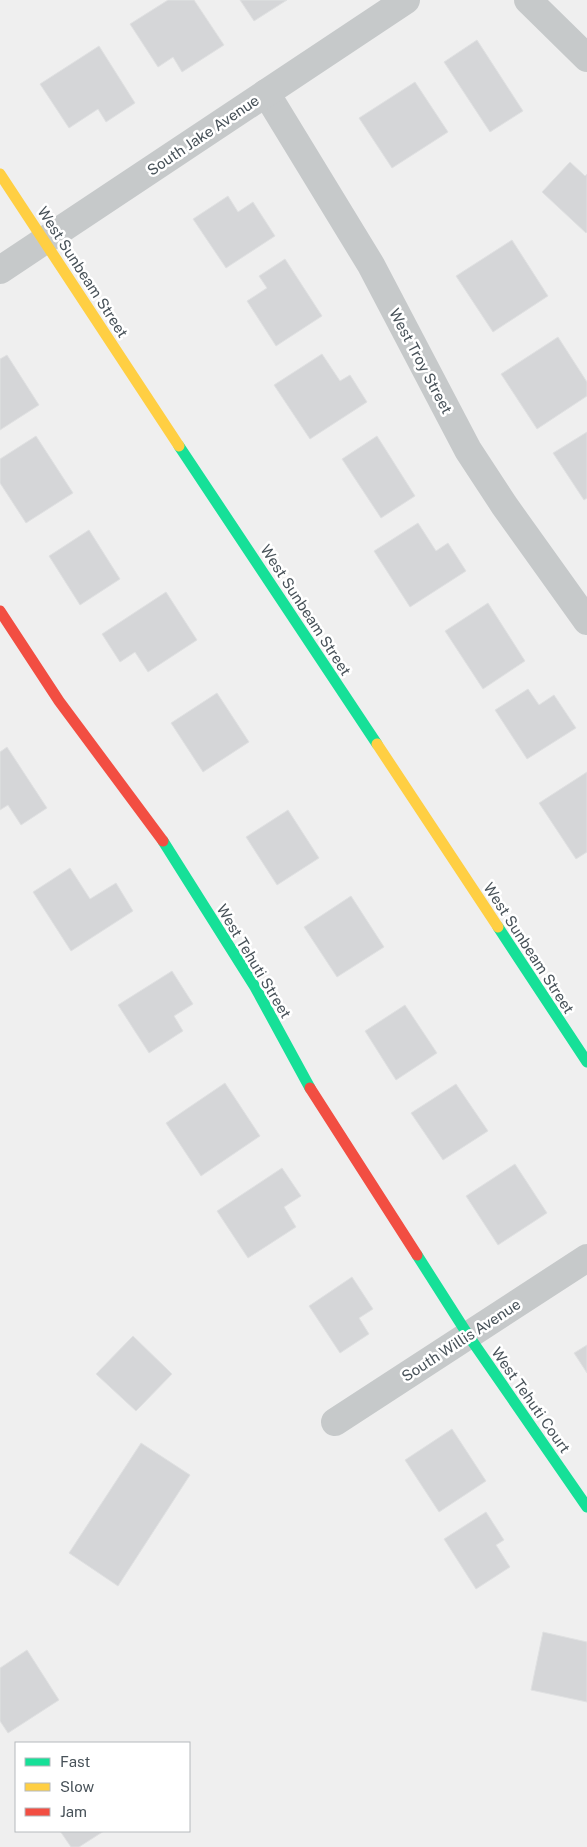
<svg xmlns="http://www.w3.org/2000/svg" width="587" height="1847" font-family="'Public Sans',sans-serif">
  <style>
    .building { fill: #d5d6d8; stroke: #e0e1e2 }
    .lines { fill: none; stroke-linecap: round; stroke-linejoin: round }
    .street { stroke: #c6c9ca; stroke-width: 28 }
    .fast { stroke: #16e098; stroke-width: 11 }
    .slow { stroke: #ffcf43; stroke-width: 11 }
    .jam { stroke: #f24e42; stroke-width: 11 }
    .labels { text-anchor: middle; dominant-baseline: central; stroke-width: 5; stroke-linejoin: round; paint-order: stroke }
    .street-label { font-size: 15px; fill: #485259; stroke: #fff }
  </style>
  <rect width="100%" height="100%" fill="#efefef"/>
  <g class="building">
    <path d="M168 0H194L224 45 182 72 173 57 158 67 130 24Z"/>
    <path d="M240 0H287L254 21Z"/>
    <path d="M477 40 523 111 490 132 444 62Z"/>
    <path d="M99 46 135 103 106 122 98 109 69 128 40 84Z"/>
    <path d="M415 82 448 132 392 168 359 118Z"/>
    <path d="M570 162 585 176 587 174V232L586 233 542 192Z"/>
    <path d="M228 196 238 212 253 202 275 236 226 268 193 219Z"/>
    <path d="M512 240 548 296 493 332 456 276Z"/>
    <path d="M285 259 322 316 276 346 247 301 267 288 259 276Z"/>
    <path d="M558 337 587 382V396L537 429 501 374Z"/>
    <path d="M322 354 340 381 350 375 367 402 310 439 274 385Z"/>
    <path d="M7 355 39 405 0 430V359Z"/>
    <path d="M587 432V498L584 500 553 453Z"/>
    <path d="M36 436 73 493 26 523 0 483V459Z"/>
    <path d="M377 436 415 496 381 518 342 459Z"/>
    <path d="M418 523 436 551 448 543 466 571 410 607 374 551Z"/>
    <path d="M89 530 120 579 80 605 49 556Z"/>
    <path d="M166 592 197 640 148 672 135 652 120 662 102 634Z"/>
    <path d="M488 603 525 661 483 689 445 631Z"/>
    <path d="M528 689 539 705 554 695 576 728 527 759 495 710Z"/>
    <path d="M217 693 249 742 203 772 171 723Z"/>
    <path d="M7 747 47 808 21 825 8 805 0 810V752Z"/>
    <path d="M587 772V852L576 859 539 803Z"/>
    <path d="M288 810 319 858 277 885 246 837Z"/>
    <path d="M70 868 90 899 116 883 133 911 71 951 33 892Z"/>
    <path d="M351 896 384 947 337 977 304 927Z"/>
    <path d="M172 971 193 1004 174 1016 183 1031 149 1053 118 1005Z"/>
    <path d="M405 1005 437 1053 396 1080 365 1031Z"/>
    <path d="M225 1083 260 1136 201 1176 166 1123Z"/>
    <path d="M456 1084 488 1131 443 1160 411 1113Z"/>
    <path d="M515 1164 547 1213 498 1245 466 1196Z"/>
    <path d="M282 1168 301 1196 284 1207 296 1227 248 1258 217 1211Z"/>
    <path d="M352 1277 373 1309 359 1318 369 1334 340 1353 309 1306Z"/>
    <path d="M133 1336 172 1374 136 1411 96 1374Z"/>
    <path d="M587 1345V1373L574 1353Z"/>
    <path d="M452 1429 486 1481 439 1512 405 1460Z"/>
    <path d="M141 1443 190 1475 118 1586 69 1553Z"/>
    <path d="M486 1512 504 1540 496 1545 510 1567 476 1589 444 1539Z"/>
    <path d="M543 1632 587 1642V1702L531 1690Z"/>
    <path d="M27 1650 59 1700 8 1733 0 1721V1668Z"/>
    <path d="M60 1831H104L79 1847H71Z"/>
  </g>
  <g class="lines">
    <g class="street">
      <path d="M528 0 587 58"/>
      <path d="M266 93 371 265 468 450 504 505 587 621"/>
      <path d="M0 270 406 0"/>
      <path d="M335 1422 587 1258"/>
    </g>
    <g class="fast">
      <path d="M179 446 377 744"/>
      <path d="M163 841 255 987 310 1088"/>
      <path d="M498 927 587 1062"/>
      <path d="M417 1255 468 1335 587 1507"/>
    </g>
    <g class="slow">
      <path d="M0 174 179 446"/>
      <path d="M377 744 498 927"/>
    </g>
    <g class="jam">
      <path d="M0 611 59 701 163 841"/>
      <path d="M310 1088 417 1255"/>
    </g>
  </g>
  <g class="labels">
    <g class="street-label">
      <text transform="translate(203 135) rotate(-34)">South Jake Avenue</text>
      <text transform="translate(83 272) rotate(57)">West Sunbeam Street</text>
      <text transform="translate(421 361) rotate(62)">West Troy Street</text>
      <text transform="translate(306 610) rotate(57)">West Sunbeam Street</text>
      <text transform="translate(529 948) rotate(57)">West Sunbeam Street</text>
      <text transform="translate(254 961) rotate(59)">West Tehuti Street</text>
      <text transform="translate(461 1340) rotate(-33)">South Willis Avenue</text>
      <text transform="translate(531 1400) rotate(55)">West Tehuti Court</text>
    </g>
  </g>
  <rect x="15" y="1742" width="175" height="90" fill="#ffffff" stroke="#b6babd"/>
  <rect x="25" y="1758" width="25" height="8" fill="#16e098" stroke="#b6babd"/>
  <text x="60" y="1767" font-size="15" fill="#485259">Fast</text>
  <rect x="25" y="1783" width="25" height="8" fill="#ffcf43" stroke="#b6babd"/>
  <text x="60" y="1792" font-size="15" fill="#485259">Slow</text>
  <rect x="25" y="1808" width="25" height="8" fill="#f24e42" stroke="#b6babd"/>
  <text x="60" y="1817" font-size="15" fill="#485259">Jam</text>
</svg>
